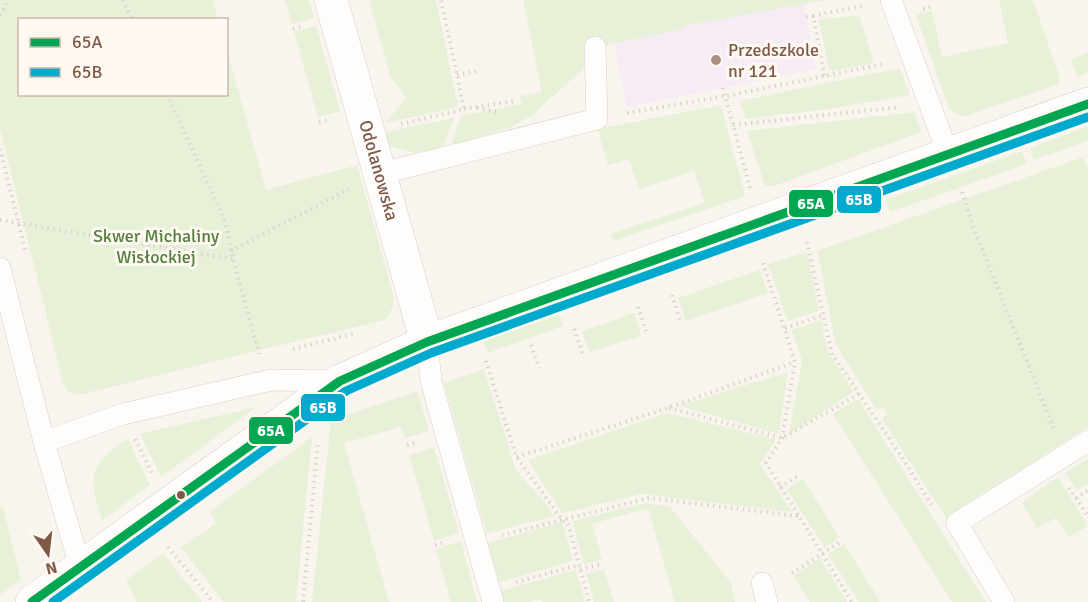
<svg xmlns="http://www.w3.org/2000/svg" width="1088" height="602" font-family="Signika,sans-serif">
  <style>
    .education { fill: #f6ecf6 }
    .green { fill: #e7f1d7 }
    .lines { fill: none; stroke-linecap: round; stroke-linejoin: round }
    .service-casing { stroke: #d8cfc9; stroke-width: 22 }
    .minor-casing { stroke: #d8cfc9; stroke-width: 34 }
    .path { stroke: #ddd3ce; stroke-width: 4; stroke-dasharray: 1.5 4.5; stroke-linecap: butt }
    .service { stroke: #fefdfc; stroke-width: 21 }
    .minor { stroke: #fefdfc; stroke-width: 33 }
    .bus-1-casing { stroke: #fff9f2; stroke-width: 14 }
    .bus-2-casing { stroke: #fff9f2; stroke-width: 14 }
    .bus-1 { stroke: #00a651; stroke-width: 9 }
    .bus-2 { stroke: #00a9ce; stroke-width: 9 }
    .poi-dot { fill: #a98f82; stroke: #fff9f2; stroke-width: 2 }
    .bus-dot { fill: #7e5948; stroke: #fff9f2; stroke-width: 2 }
    .labels { text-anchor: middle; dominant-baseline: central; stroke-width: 6; stroke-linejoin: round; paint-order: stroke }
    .poi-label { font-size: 18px; fill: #7e5948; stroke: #fff9f2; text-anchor: start }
    .street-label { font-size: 18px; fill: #7e5948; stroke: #fff9f2 }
    .park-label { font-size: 18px; fill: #527f3c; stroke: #fff9f2 }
    .line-badge { stroke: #fff9f2; stroke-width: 2 }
    .badge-label { font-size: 16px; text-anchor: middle; font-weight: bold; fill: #fff }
  </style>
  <rect width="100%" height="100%" fill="#faf4ee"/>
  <path class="education" d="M563 0H826L804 5 816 69 627 107 614 44 573 51Z"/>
  <g class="green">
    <path d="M0 0H213L218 19 20 20V94H226L227 50 266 190 357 165 394 297C393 308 391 313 384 320L78 395 68 392 63 383 0 128Z"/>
    <path d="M285 0H309L314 18 292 24Z"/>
    <path d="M369 0H436L458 107 386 123 406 97 391 78Z"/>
    <path d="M523 0H826L683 26V29L586 49 583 69 531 116 509 128 451 145 461 116 522 104 520 96 542 92Z"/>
    <path d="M999 0H1033L1059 76V84L962 117 949 109 916 15 932 11 942 57 1008 43Z"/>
    <path d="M859 15 874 63 833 71 829 69 819 20Z"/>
    <path d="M316 26 340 111 318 117 294 32Z"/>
    <path d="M1088 52V73L1077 77 1071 60Z"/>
    <path d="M900 68 910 95 822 110 746 119 740 101Z"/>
    <path d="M721 105 745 196 613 241 610 234 705 203 694 171 639 189 629 159 608 165 598 129Z"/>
    <path d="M915 112 921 132 774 186H765L747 131Z"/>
    <path d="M454 118 443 146 415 153 389 146 377 134Z"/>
    <path d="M1088 126V141L1034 160 1030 148Z"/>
    <path d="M1022 151 1027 164 890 212 886 200Z"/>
    <path d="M1083 157 1088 169V427L960 507 962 516 950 524 882 419 887 414 883 407 877 410 836 345 817 251Z"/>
    <path d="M807 252 819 311 788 321 768 264Z"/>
    <path d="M760 270 768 293 686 321 678 298Z"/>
    <path d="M559 311 563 326 488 353 483 340Z"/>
    <path d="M634 313 641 336 589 352 582 331Z"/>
    <path d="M821 320 827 350 853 392 789 434 802 361 792 330Z"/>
    <path d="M484 369 516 470 547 505 554 516 487 534 444 383Z"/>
    <path d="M788 372 779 434 680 406Z"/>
    <path d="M417 391 429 431 405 438 401 427 344 443 389 602H312L331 420Z"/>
    <path d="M858 399 986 602H952L833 414Z"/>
    <path d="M256 407 161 477 140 434Z"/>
    <path d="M667 413 776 439 760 464 792 512 641 494 562 513 528 460Z"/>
    <path d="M312 437 296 602H224L181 548 216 523 209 512Z"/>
    <path d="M128 439 150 485 102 521C89 476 86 466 128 439Z"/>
    <path d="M434 447 459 533 434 541 409 455Z"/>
    <path d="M1088 459V484L1077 490 1065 473Z"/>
    <path d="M1058 477 1088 526 1069 537 1056 518 1037 528 1022 503Z"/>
    <path d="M803 479 839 537 825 548 787 489Z"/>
    <path d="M646 503 670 507 731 583 735 602H675L648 508 592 524 602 560 584 564 572 521Z"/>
    <path d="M0 507H3L21 579 0 595Z"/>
    <path d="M562 522 573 561 499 582 488 543Z"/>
    <path d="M461 541 477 602H451L436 549Z"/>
    <path d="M844 544 880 601 878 602H859L828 554Z"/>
    <path d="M163 553 202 602H136L126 580Z"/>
    <path d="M820 558 847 602H810L793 576Z"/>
    <path d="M604 569 614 602H594L586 574Z"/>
    <path d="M576 570 585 602H542L541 599 530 602H503L500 591Z"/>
  </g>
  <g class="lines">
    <defs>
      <g id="service">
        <path d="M891 0 948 154"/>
        <path d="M379 174 597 119 595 47"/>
        <path d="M0 268 44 442 123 414 271 380 340 381"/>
        <path d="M427 342 431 381 493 602"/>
        <path d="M44 442 80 567"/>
        <path d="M762 583 767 602"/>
        <path d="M1004 602 957 523 1088 441"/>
      </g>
      <g id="minor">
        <path id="s1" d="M331 0 427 342"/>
        <path d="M32 602 340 381 427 342 1088 104"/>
      </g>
    </defs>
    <use href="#service" class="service-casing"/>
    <use href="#minor" class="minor-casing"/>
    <g class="path">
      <path d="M123 0 132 20"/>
      <path d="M923 9 931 7"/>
      <path d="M0 15 9 0"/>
      <path d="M813 16 862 6"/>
      <path d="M806 17 813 16 825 77"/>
      <path d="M293 29 303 26"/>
      <path d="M457 75 478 71"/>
      <path d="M723 88 750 188"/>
      <path d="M167 94 225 221 233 259 259 354"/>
      <path d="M477 108 497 112"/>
      <path d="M464 109 514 101"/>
      <path d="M627 113 726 96 884 64"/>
      <path d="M319 122 329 120"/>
      <path d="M401 124 464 109 441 0"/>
      <path d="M733 125 900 107"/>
      <path d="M0 149 26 253"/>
      <path d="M962 192 974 229 1054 429"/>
      <path d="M0 220 233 259"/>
      <path d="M807 242 832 354 901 456 933 507"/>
      <path d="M231 251 349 189"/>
      <path d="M763 263 795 362 782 438 766 463 852 602"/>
      <path d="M672 295 681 323"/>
      <path d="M638 307 647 334"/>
      <path d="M785 328 824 315"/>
      <path d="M574 329 583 354"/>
      <path d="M531 345 539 368"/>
      <path d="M293 349 356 333"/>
      <path d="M486 361 516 456 562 520 568 523 589 602"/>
      <path d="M669 408 782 438 859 394"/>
      <path d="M135 439 152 473"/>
      <path d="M407 445 419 442"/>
      <path d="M517 457 668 408 795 362"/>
      <path d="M780 487 800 475"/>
      <path d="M1069 488 1088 516"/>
      <path d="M1076 498 1088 490"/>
      <path d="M502 535 649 498 798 516"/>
      <path d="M435 545 446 542"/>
      <path d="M168 547 213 602"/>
      <path d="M580 569 603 564"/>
      <path d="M792 573 842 541"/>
      <path d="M516 582 579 565"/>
      <path d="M303 602 318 441"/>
    </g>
    <use href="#service" class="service"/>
    <use href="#minor" class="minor"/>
    <defs>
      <path id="bus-1" d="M32 602 340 381 427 342 1088 104"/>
      <path id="bus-2" d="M53 602 346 391 431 353 1088 117"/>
    </defs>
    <use href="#bus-1" class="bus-1-casing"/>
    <use href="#bus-2" class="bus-2-casing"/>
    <use href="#bus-1" class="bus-1"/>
    <use href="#bus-2" class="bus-2"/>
  </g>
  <circle class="poi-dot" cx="716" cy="60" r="6"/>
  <circle class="bus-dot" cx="181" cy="495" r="5"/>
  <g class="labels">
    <g class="poi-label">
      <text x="728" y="50">Przedszkole<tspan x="728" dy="21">nr 121</tspan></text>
    </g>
    <g class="street-label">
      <text stroke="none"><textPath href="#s1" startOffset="177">Odolanowska</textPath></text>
    </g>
    <g class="park-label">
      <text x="156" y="236">Skwer Michaliny<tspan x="156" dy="21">Wisłockiej</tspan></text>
    </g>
  </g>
  <g class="line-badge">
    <rect x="836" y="185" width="46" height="29" rx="6" fill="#00a9ce"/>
    <rect x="788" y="189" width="46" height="29" rx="6" fill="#00a651"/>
    <rect x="300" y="393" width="46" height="29" rx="6" fill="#00a9ce"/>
    <rect x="248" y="416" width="46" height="29" rx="6" fill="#00a651"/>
  </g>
  <g class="badge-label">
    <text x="859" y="205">65B</text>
    <text x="811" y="209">65A</text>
    <text x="323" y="413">65B</text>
    <text x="271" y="436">65A</text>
  </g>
  <rect x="18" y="18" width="210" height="78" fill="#fff9f2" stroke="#cbb9ae" stroke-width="1.5"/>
  <rect x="30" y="38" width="30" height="9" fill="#00a651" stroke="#cbb9ae" stroke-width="1.5"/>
  <text x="72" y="48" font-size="18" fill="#7e5948">65A</text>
  <rect x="30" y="68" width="30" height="9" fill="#00a9ce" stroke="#cbb9ae" stroke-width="1.5"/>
  <text x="72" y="78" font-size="18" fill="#7e5948">65B</text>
  <g transform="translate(48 554) rotate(166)" stroke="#fff9f2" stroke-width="4.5" paint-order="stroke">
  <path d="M0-4.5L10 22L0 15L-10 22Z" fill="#7e5948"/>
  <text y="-9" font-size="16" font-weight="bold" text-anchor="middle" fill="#7e5948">N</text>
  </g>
</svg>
